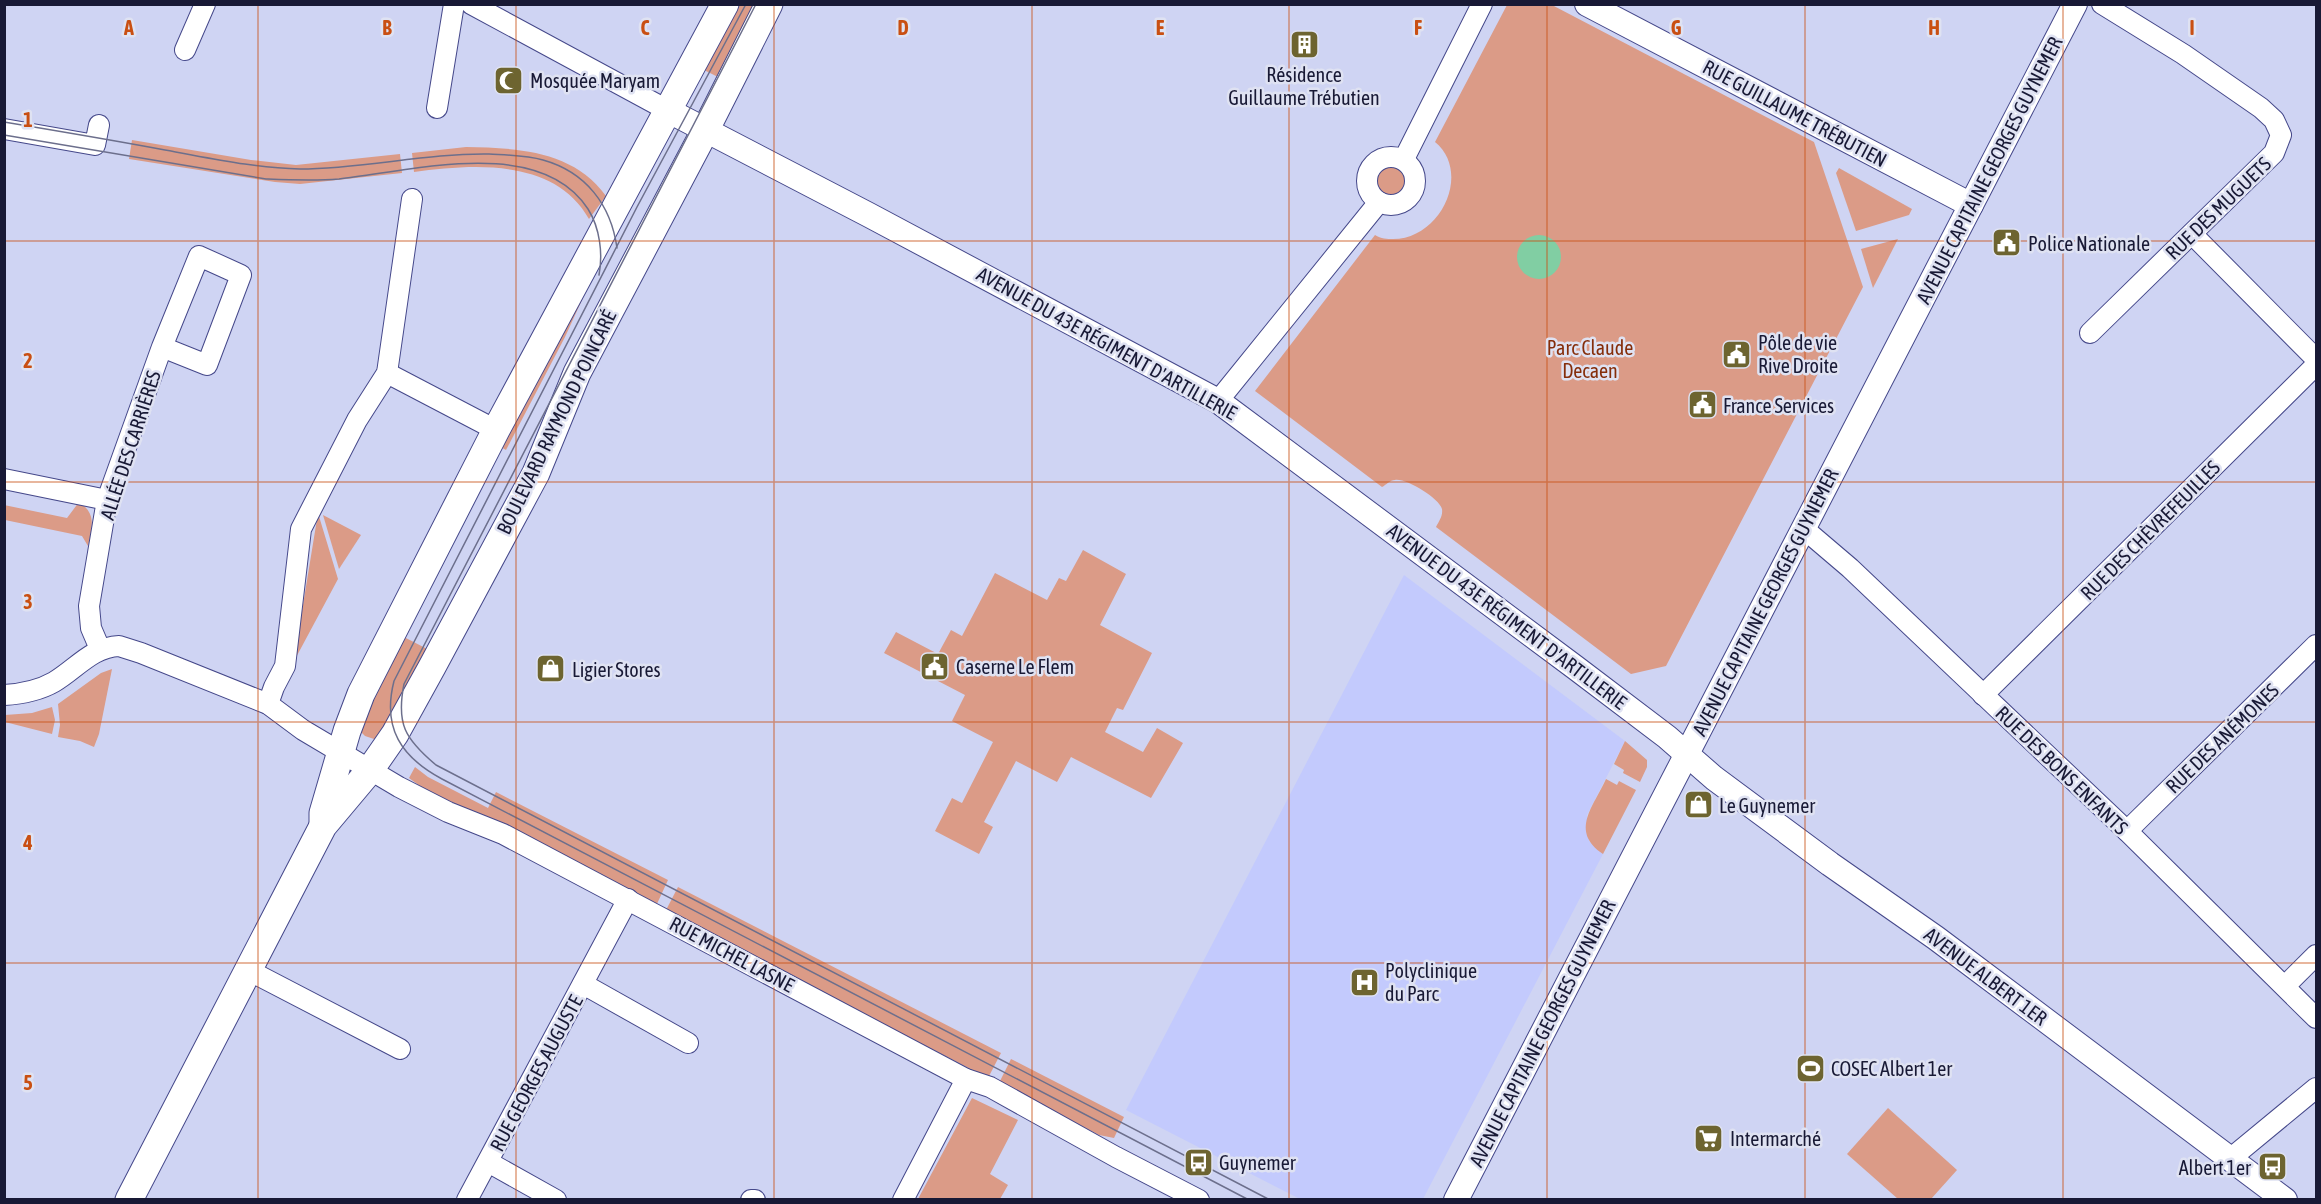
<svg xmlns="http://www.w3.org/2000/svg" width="2321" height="1204" font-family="'Asap Condensed',sans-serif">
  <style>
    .built { fill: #c3cafd }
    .green { fill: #db9b87 }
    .water { fill: #81cea3 }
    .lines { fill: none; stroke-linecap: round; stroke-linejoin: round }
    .minor-casing { stroke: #45488a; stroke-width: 22 }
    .tertiary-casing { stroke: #45488a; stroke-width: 26 }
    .secondary-casing { stroke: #45488a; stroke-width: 29 }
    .minor { stroke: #fff; stroke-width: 20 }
    .tertiary { stroke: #fff; stroke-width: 24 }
    .secondary { stroke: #fff; stroke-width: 27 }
    .tram { stroke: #6c6f8c; stroke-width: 1.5 }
    .grid { fill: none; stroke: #c94f12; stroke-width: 1.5; stroke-opacity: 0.55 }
    .labels { text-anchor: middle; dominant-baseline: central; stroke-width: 5; stroke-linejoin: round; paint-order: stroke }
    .poi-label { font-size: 20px; fill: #181935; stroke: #dfe2f2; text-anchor: start }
    .street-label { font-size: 20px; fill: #181935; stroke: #dfe2f2 }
    .park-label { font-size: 20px; fill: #852d0a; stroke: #dfe2f2 }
    .grid-label { font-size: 20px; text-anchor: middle; font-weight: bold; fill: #c94f12; stroke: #dfe2f2; stroke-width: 5; stroke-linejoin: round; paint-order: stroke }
  </style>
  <rect width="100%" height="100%" fill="#cfd4f3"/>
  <path class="built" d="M1404 575 1625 741 1587 815 1589 841 1603 854 1423 1199H1300L1126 1110Z"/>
  <g class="green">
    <path d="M738 5H763L728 82 700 68Z"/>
    <path d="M1507 5H1552L1814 142 1863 287 1666 666 1631 674 1436 527C1439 521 1443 516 1442 509 1439 498 1406 478 1395 480 1390 480 1386 485 1382 487L1255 391 1375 235C1381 239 1387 239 1393 239 1441 239 1472 172 1435 142Z"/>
    <path d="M132 140 251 160 296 165 400 154 402 173 300 184 275 182 129 159Z"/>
    <path d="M466 147C517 148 573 150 606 196L589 219C555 158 474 164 414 172L412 153Z"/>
    <circle cx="1392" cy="182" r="15"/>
    <path d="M1839 168 1912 209 1909 215 1856 231 1836 173Z"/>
    <path d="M1898 239 1873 288 1861 249Z"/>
    <path d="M587 289 565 337 506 450 499 446Z"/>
    <path d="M79 502C97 514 92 527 88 546L82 536 5 520 4 505 67 518Z"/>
    <path d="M318 513 338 579 293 663 294 660Z"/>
    <path d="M323 515 361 535 339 569Z"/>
    <path d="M1083 550 1126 574 1100 625 1152 653 1123 710 1117 708 1105 732 1143 752 1157 728 1183 743 1151 798 1071 757 1057 782 1016 761 984 822 993 827 979 854 935 831 952 798 962 803 993 742 952 721 965 695 884 653 896 632 938 654 951 630 962 636 995 573 1047 600 1059 578 1066 581Z"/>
    <path d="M400 635 435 653 377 740 365 736 360 731Z"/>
    <path d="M112 669 99 734 94 747 80 741 58 737 60 725 58 704 101 673Z"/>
    <path d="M52 707 55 720 52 734 5 722V715L32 713Z"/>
    <path d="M1625 741 1647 760V767L1640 782 1623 773 1624 770 1614 764Z"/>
    <path d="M415 767 428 777 488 808 496 792 668 880 656 906 424 789 409 778Z"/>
    <path d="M1606 779 1617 785 1619 781 1636 790 1603 854C1569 831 1594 806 1606 779Z"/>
    <path d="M678 887 1001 1053 988 1078 665 912Z"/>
    <path d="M1011 1059 1124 1117 1114 1138 1099 1135 999 1083Z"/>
    <path d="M972 1098 1018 1120 990 1174 1008 1185 1000 1199H918Z"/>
    <path d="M1888 1108 1957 1170 1931 1199H1898L1847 1154Z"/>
  </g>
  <circle class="water" cx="1539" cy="257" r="22"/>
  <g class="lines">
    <defs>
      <g id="minor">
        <path d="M471 4 669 111"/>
        <path d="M185 50 205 4"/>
        <path d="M437 108 454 4"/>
        <path d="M4 129 95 145 99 125"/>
        <circle cx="1391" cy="181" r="24"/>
        <path d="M1404 159 1482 4"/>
        <path d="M2192 234 2316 359"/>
        <path d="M2090 333 2274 153 2281 135 2274 120 2261 108 2183 54 2102 4"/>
        <path d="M387 373 496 430"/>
        <path d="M1218 401 1379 202"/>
        <path d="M4 479 107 500"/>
        <path d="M1803 528 1850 568 2127 831 2316 1018"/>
        <path d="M100 649 91 628 89 606 107 500 162 347 199 256 241 275 207 365 162 347"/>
        <path d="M4 695C21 694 40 690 54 682 76 669 92 647 119 646L141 653 268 704 303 730 399 787 448 812 503 834 966 1079 990 1087 1116 1157 1199 1200"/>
        <path d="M1983 695 2316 365"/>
        <path d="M268 704 274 687 285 666 301 529 357 420 387 373 412 199"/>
        <path d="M2127 831 2316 645"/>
        <path d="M248 970 400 1049"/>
        <path d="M583 984 688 1043"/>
        <path d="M2285 986 2316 955"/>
        <path d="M2230 1159 2316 1088"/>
        <path d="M488 1162 556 1200"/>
        <path d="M467 1200 628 899"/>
        <path d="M751 1200H755"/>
        <path d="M903 1200 966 1079"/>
      </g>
      <g id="tertiary">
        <path d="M1587 4 1971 205"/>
        <path d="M669 111 869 215 1218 401 1576 668 1667 737 1714 778 1830 864 1936 938 2285 1200"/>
        <path d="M1456 1200 2075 4"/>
      </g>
      <g id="secondary">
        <path d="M323 822V813L347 731 361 694 496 430 725 4"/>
        <path d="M129 1200 323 826 370 770 395 734 432 667 536 473 577 373 706 129 769 4"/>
      </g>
    </defs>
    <use href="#minor" class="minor-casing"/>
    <use href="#tertiary" class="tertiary-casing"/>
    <use href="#secondary" class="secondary-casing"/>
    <use href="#minor" class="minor"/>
    <use href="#tertiary" class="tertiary"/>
    <use href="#secondary" class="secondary"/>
    <g class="tram">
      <path d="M746 4 637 207 394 681C382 728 401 757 442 779L1249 1200"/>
      <path d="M756 4 404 684C396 724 405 739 436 765L1270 1200"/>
      <path d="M4 122C58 131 112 140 165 150 210 158 254 168 300 169 363 169 426 153 489 154 507 155 526 155 543 160 586 172 611 205 617 248"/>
      <path d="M4 135 266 179C291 180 314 181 339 179 412 171 540 135 588 209 600 228 603 254 599 275"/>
    </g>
  </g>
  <path class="grid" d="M258 4V1200M516 4V1200M774 4V1200M1032 4V1200M1289 4V1200M1547 4V1200M1805 4V1200M2063 4V1200M4 241H2316M4 482H2316M4 722H2316M4 963H2316"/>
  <defs>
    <symbol id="building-square" viewBox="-11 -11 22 22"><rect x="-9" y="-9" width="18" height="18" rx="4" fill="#6d6430" stroke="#dfe2f2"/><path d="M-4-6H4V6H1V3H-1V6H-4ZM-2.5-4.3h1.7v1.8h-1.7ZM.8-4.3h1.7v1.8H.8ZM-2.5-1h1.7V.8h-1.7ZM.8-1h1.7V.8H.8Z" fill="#fff"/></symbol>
    <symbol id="mosque-square" viewBox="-11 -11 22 22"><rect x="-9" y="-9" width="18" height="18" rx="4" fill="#6d6430" stroke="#dfe2f2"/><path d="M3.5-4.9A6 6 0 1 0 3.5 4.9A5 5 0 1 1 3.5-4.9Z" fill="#fff"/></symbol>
    <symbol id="civic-square" viewBox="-11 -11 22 22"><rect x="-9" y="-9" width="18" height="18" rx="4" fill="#6d6430" stroke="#dfe2f2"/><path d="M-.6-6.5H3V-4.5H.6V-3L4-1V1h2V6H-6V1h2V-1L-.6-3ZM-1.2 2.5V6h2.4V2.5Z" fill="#fff"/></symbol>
    <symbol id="shop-square" viewBox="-11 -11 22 22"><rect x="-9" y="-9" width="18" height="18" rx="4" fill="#6d6430" stroke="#dfe2f2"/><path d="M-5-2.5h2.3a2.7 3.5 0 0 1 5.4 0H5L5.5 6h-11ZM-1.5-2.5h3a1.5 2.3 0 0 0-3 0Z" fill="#fff"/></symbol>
    <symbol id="hospital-square" viewBox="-11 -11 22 22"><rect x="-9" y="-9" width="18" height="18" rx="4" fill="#6d6430" stroke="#dfe2f2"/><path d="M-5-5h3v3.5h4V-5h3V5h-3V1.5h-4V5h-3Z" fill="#fff"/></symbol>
    <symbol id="stadium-square" viewBox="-11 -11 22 22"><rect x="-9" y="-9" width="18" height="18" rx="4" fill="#6d6430" stroke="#dfe2f2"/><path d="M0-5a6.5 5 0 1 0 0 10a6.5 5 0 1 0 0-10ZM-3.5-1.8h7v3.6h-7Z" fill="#fff"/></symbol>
    <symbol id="supermarket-square" viewBox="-11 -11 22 22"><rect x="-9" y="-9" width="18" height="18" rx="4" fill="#6d6430" stroke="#dfe2f2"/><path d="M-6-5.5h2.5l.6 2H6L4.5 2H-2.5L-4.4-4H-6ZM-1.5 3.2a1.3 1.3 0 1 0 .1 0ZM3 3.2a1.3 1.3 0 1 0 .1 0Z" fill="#fff"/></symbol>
    <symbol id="bus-square" viewBox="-11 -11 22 22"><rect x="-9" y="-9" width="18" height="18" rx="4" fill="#6d6430" stroke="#dfe2f2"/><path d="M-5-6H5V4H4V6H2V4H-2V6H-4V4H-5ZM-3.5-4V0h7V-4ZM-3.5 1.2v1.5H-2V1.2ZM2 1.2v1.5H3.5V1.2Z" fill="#fff"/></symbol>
  </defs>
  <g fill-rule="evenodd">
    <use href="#building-square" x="1288" y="28" width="33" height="33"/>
    <use href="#mosque-square" x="492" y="64" width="33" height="33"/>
    <use href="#civic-square" x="1990" y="226" width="33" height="33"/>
    <use href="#civic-square" x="1720" y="338" width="33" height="33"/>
    <use href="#civic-square" x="1686" y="388" width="33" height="33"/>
    <use href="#civic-square" x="918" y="650" width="33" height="33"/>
    <use href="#shop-square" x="534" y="652" width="33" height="33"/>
    <use href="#shop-square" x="1682" y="788" width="33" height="33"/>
    <use href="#hospital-square" x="1348" y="966" width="33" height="33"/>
    <use href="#stadium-square" x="1794" y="1052" width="33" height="33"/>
    <use href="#supermarket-square" x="1692" y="1122" width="33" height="33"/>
    <use href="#bus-square" x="1182" y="1146" width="33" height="33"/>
    <use href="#bus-square" x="2256" y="1150" width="33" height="33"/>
  </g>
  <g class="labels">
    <g class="poi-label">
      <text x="1304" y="74" text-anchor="middle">Résidence<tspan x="1304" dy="23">Guillaume Trébutien</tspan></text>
      <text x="530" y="80">Mosquée Maryam</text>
      <text x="2028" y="243">Police Nationale</text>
      <text x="1758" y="342">Pôle de vie<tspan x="1758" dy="23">Rive Droite</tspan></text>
      <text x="1723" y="405">France Services</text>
      <text x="956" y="666">Caserne Le Flem</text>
      <text x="572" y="669">Ligier Stores</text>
      <text x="1719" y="805">Le Guynemer</text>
      <text x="1385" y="970">Polyclinique<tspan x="1385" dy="23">du Parc</tspan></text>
      <text x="1831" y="1068">COSEC Albert 1er</text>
      <text x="1730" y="1138">Intermarché</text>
      <text x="1219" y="1162">Guynemer</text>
      <text x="2251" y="1167" text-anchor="end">Albert 1er</text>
    </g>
    <g class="street-label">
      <text transform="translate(1795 113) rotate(28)">RUE GUILLAUME TRÉBUTIEN</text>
      <text transform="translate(1989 170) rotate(-63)">AVENUE CAPITAINE GEORGES GUYNEMER</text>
      <text transform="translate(2218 208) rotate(-44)">RUE DES MUGUETS</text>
      <text transform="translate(1107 343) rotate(29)">AVENUE DU 43E RÉGIMENT D'ARTILLERIE</text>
      <text transform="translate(556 422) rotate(-64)">BOULEVARD RAYMOND POINCARÉ</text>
      <text transform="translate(130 445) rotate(-72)">ALLÉE DES CARRIÈRES</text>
      <text transform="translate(2150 530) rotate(-45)">RUE DES CHÈVREFEUILLES</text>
      <text transform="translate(1765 602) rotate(-63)">AVENUE CAPITAINE GEORGES GUYNEMER</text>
      <text transform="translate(1507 616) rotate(37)">AVENUE DU 43E RÉGIMENT D'ARTILLERIE</text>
      <text transform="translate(2222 738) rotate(-44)">RUE DES ANÉMONES</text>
      <text transform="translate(2062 770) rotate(44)">RUE DES BONS ENFANTS</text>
      <text transform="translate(732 954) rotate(28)">RUE MICHEL LASNE</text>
      <text transform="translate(1986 976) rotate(37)">AVENUE ALBERT 1ER</text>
      <text transform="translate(1542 1033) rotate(-63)">AVENUE CAPITAINE GEORGES GUYNEMER</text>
      <text transform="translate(536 1073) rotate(-62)">RUE GEORGES AUGUSTE</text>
    </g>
    <g class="park-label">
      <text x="1590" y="347">Parc Claude<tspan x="1590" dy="23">Decaen</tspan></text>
    </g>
  </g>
  <g class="grid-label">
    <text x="129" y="35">A</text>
    <text x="387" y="35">B</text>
    <text x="645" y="35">C</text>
    <text x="903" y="35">D</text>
    <text x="1160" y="35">E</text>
    <text x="1418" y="35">F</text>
    <text x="1676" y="35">G</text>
    <text x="1934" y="35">H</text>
    <text x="2192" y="35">I</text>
    <text x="28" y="127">1</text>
    <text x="28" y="368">2</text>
    <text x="28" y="609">3</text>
    <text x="28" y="850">4</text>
    <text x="28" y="1090">5</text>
  </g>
  <rect width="2321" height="1204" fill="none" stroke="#181935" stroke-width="12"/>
</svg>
